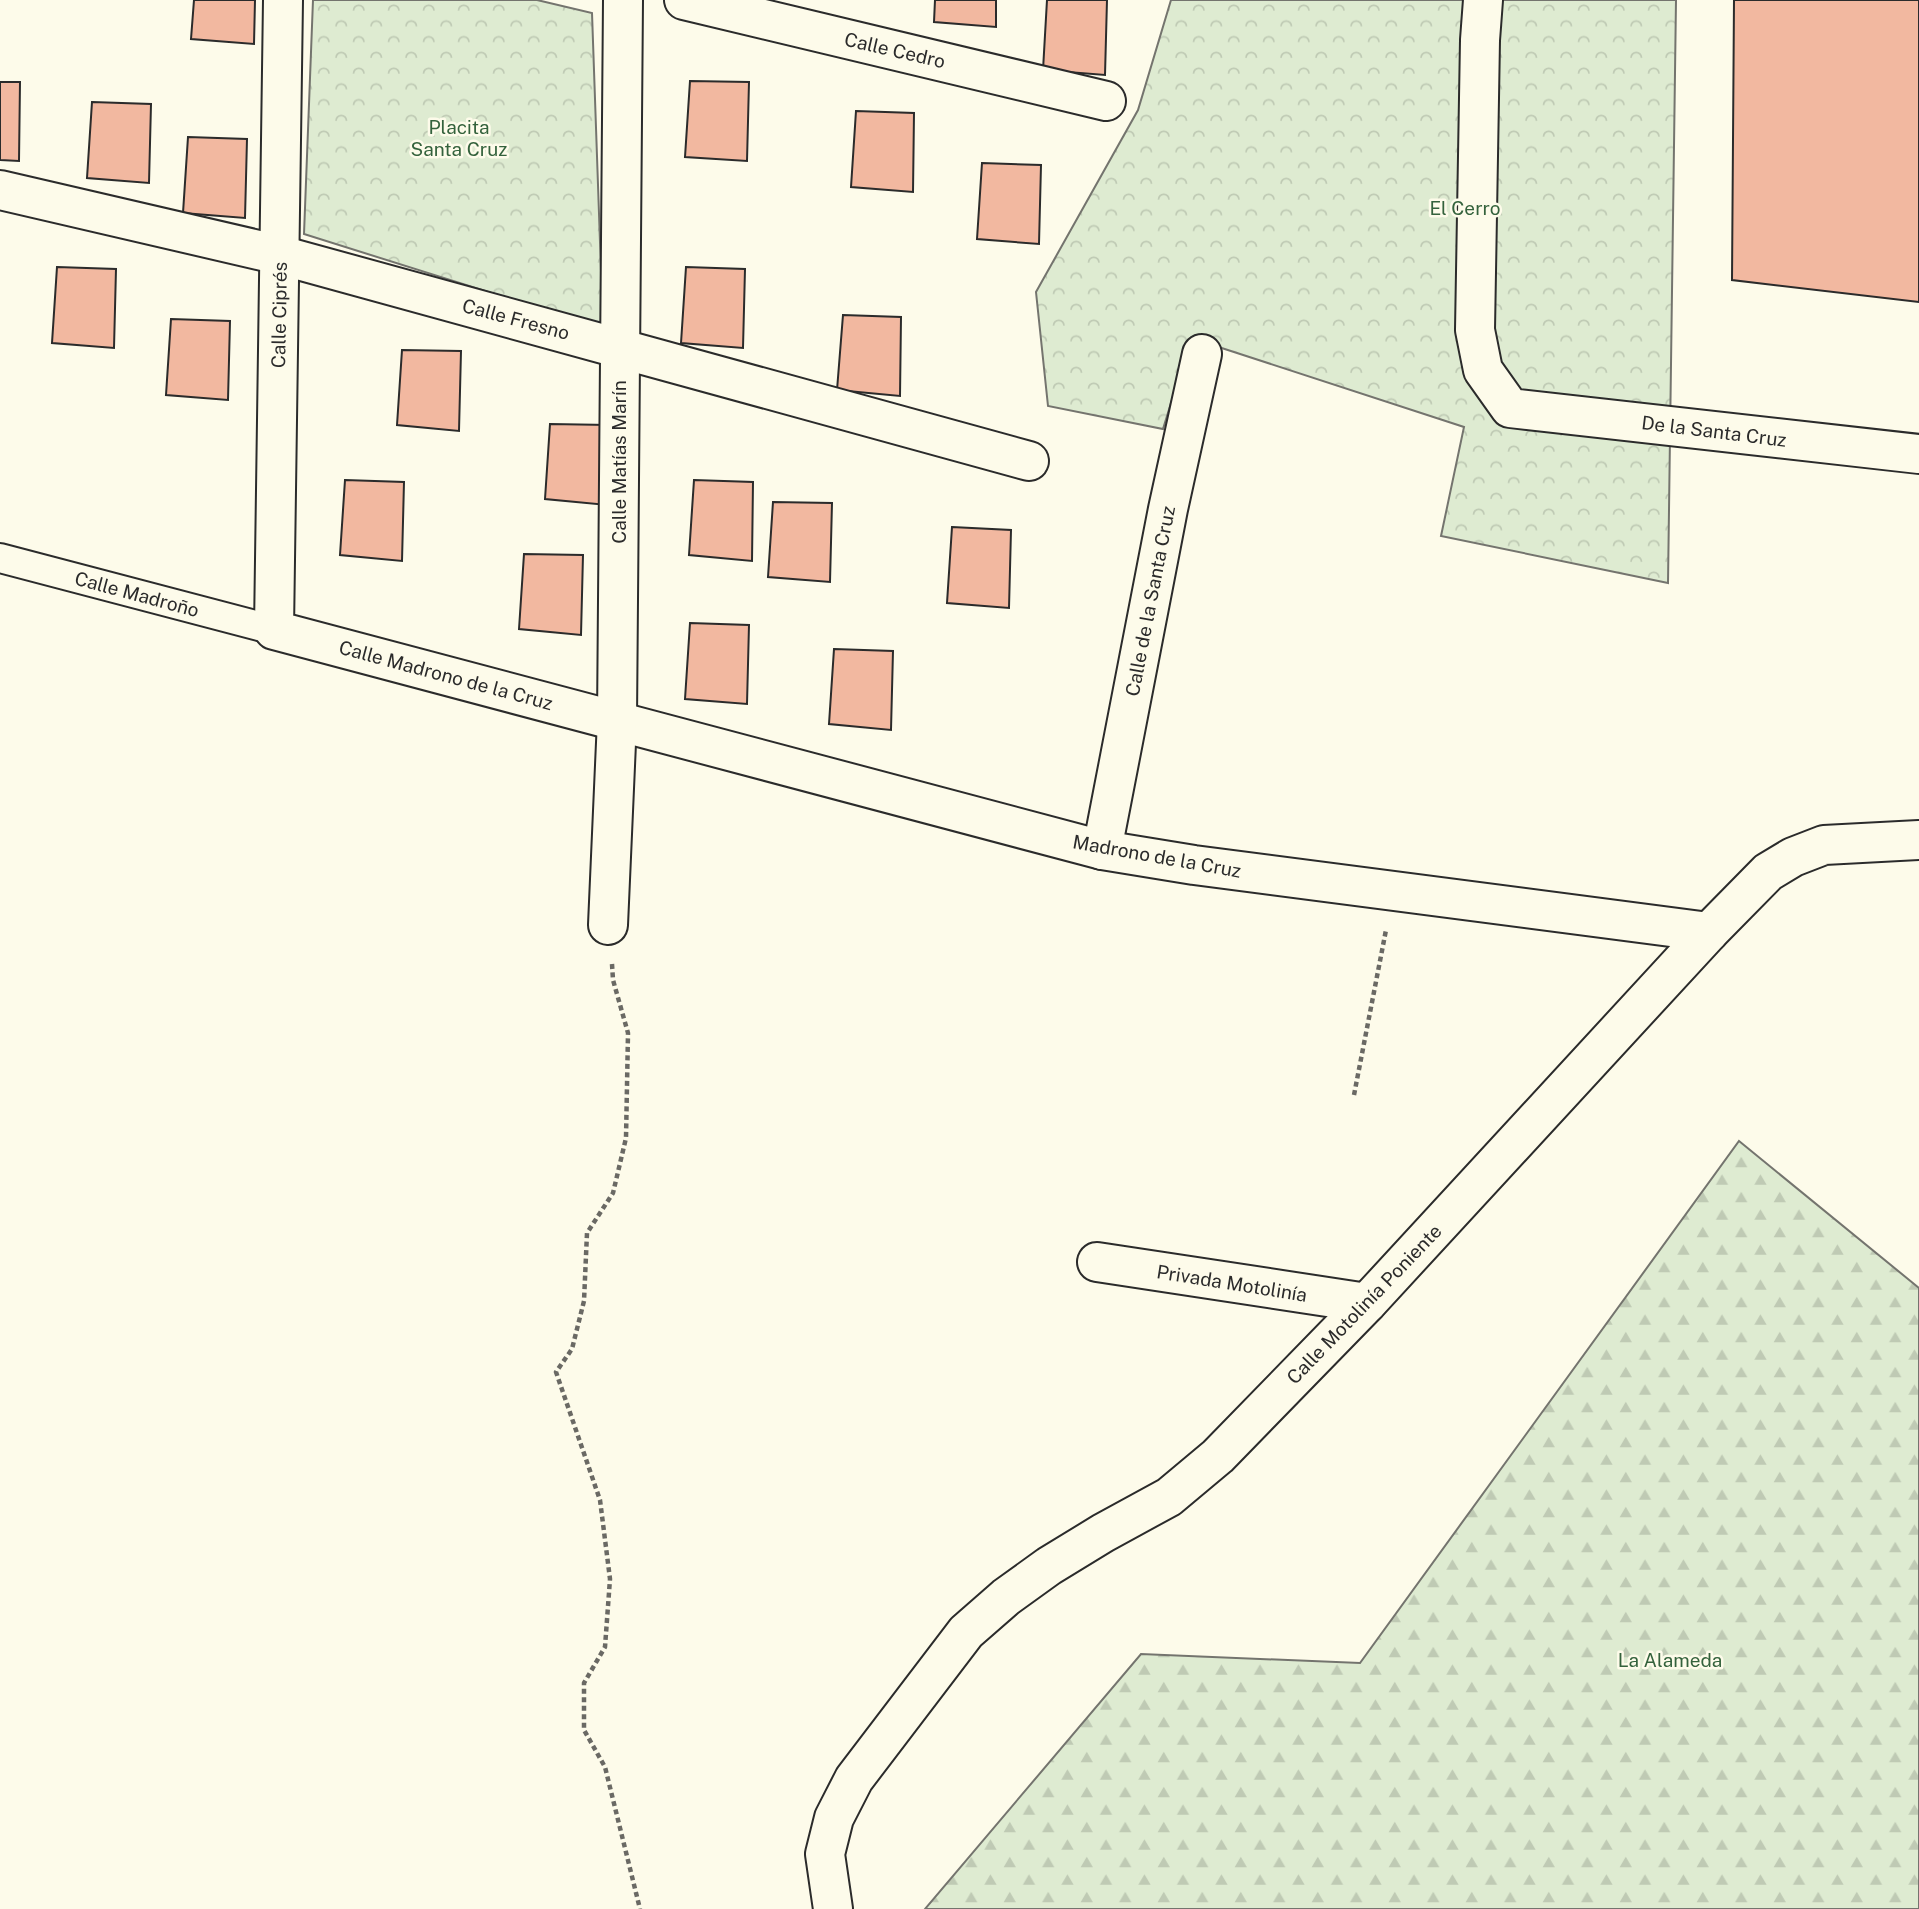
<svg xmlns="http://www.w3.org/2000/svg" width="1919" height="1909" font-family="'Public Sans',sans-serif">
  <style>
    .forest { fill: url(#forest-firs); stroke: #74746e; stroke-width: 2 }
    .park { fill: url(#park-crowns); stroke: #74746e; stroke-width: 2 }
    .building { fill: #f2b8a0; stroke: #2b2b2b; stroke-width: 2 }
    .lines { fill: none; stroke-linecap: round; stroke-linejoin: round }
    .pedestrian-casing { stroke: #2b2b2b; stroke-width: 32 }
    .minor-casing { stroke: #2b2b2b; stroke-width: 42 }
    .path { stroke: #6a6964; stroke-width: 4.5; stroke-dasharray: 5 3.5; stroke-linecap: butt }
    .pedestrian { stroke: #fdfbea; stroke-width: 28 }
    .minor { stroke: #fdfbea; stroke-width: 38 }
    .labels { text-anchor: middle; dominant-baseline: central; stroke-width: 5; stroke-linejoin: round; paint-order: stroke }
    .street-label { font-size: 19px; fill: #2b2b2b; stroke: #fdfbea }
    .park-label { font-size: 19px; fill: #34623c; stroke: #fdfbea }
  </style>
  <defs>
    <pattern id="forest-firs" width="22" height="20" patternUnits="userSpaceOnUse" patternTransform="scale(1.75)"><rect width="22" height="20" fill="#deebd1"/><path d="M5 1l3.5 6h-7zM16 11l3.5 6h-7z" fill="#bfcab4"/></pattern>
    <pattern id="park-crowns" width="20" height="18" patternUnits="userSpaceOnUse" patternTransform="scale(1.75)"><rect width="20" height="18" fill="#deebd1"/><path d="M2 6a3 3 0 1 1 6 0M12 15a3 3 0 1 1 6 0" fill="none" stroke="#bfcab4"/></pattern>
  </defs>
  <rect width="100%" height="100%" fill="#fdfbea"/>
  <path class="forest" d="M1739 1141 1919 1288V1909H925L1141 1654 1360 1663Z"/>
  <g class="park">
    <path d="M313 0H537L592 13 603 328 304 234Z"/>
    <path d="M1171 0H1676L1668 583 1441 536 1464 427 1191 338 1163 429 1048 406 1036 292 1138 110Z"/>
  </g>
  <g class="building">
    <path d="M194 0H255L254 44 191 39Z"/>
    <path d="M935 0H996V27L934 22Z"/>
    <path d="M1047 0H1107L1105 75 1043 70Z"/>
    <path d="M1734 0H1919V302L1732 280Z"/>
    <path d="M690 81 749 82 747 161 685 157Z"/>
    <path d="M0 82H20L19 161 0 160Z"/>
    <path d="M92 102 151 104 149 183 87 178Z"/>
    <path d="M856 111 914 113 913 192 851 187Z"/>
    <path d="M188 137 247 139 245 218 183 213Z"/>
    <path d="M982 163 1041 165 1039 244 977 239Z"/>
    <path d="M57 267 116 269 114 348 52 343Z"/>
    <path d="M686 267 745 269 743 348 681 343Z"/>
    <path d="M843 315 901 317 900 396 837 390Z"/>
    <path d="M171 319 230 321 228 400 166 395Z"/>
    <path d="M402 350 461 351 459 431 397 425Z"/>
    <path d="M550 424 609 425 607 505 545 499Z"/>
    <path d="M345 480 404 482 402 561 340 555Z"/>
    <path d="M694 480 753 482 752 561 689 555Z"/>
    <path d="M773 502 832 503 830 582 768 577Z"/>
    <path d="M952 527 1011 530 1009 608 947 603Z"/>
    <path d="M524 554 583 555 581 635 519 629Z"/>
    <path d="M690 623 749 625 747 704 685 699Z"/>
    <path d="M834 649 893 651 891 730 829 724Z"/>
  </g>
  <g class="lines">
    <defs>
      <path id="pedestrian" d="M0 558 274 630"/>
      <g id="minor">
        <path d="M283 0 274 630 1102 850 1194 865 1709 932"/>
        <path d="M684 0 1106 101"/>
        <path d="M1483 0 1480 40 1475 330 1483 370 1510 408 1919 454"/>
        <path d="M0 190 280 255 1029 461"/>
        <path d="M1102 850 1168 509 1202 354"/>
        <path d="M608 925 617 720 623 0"/>
        <path d="M1097 1262 1367 1303"/>
        <path d="M833 1909 825 1854 834 1818 854 1779 966 1632 1006 1597 1049 1566 1103 1533 1169 1497 1218 1456 1367 1303 1709 932 1768 872 1793 857 1824 845 1919 840"/>
      </g>
    </defs>
    <use href="#pedestrian" class="pedestrian-casing"/>
    <use href="#minor" class="minor-casing"/>
    <g class="path">
      <path d="M612 964 613 980 628 1033 626 1138 613 1193 587 1233 584 1301 572 1349 556 1372 600 1500 610 1579 605 1647 584 1683V1730L605 1767 640 1909"/>
      <path d="M1354 1095 1386 930"/>
    </g>
    <use href="#pedestrian" class="pedestrian"/>
    <use href="#minor" class="minor"/>
  </g>
  <g class="labels">
    <g class="street-label">
      <text transform="translate(895 50) rotate(13)">Calle Cedro</text>
      <text transform="translate(279 315) rotate(-89)">Calle Ciprés</text>
      <text transform="translate(516 319) rotate(15)">Calle Fresno</text>
      <text transform="translate(1714 431) rotate(7)">De la Santa Cruz</text>
      <text transform="translate(619 462) rotate(-90)">Calle Matías Marín</text>
      <text transform="translate(137 594) rotate(15)">Calle Madroño</text>
      <text transform="translate(1150 601) rotate(-79)">Calle de la Santa Cruz</text>
      <text transform="translate(446 675) rotate(15)">Calle Madrono de la Cruz</text>
      <text transform="translate(1157 856) rotate(10)">Madrono de la Cruz</text>
      <text transform="translate(1232 1283) rotate(9)">Privada Motolinía</text>
      <text transform="translate(1364 1304) rotate(-46)">Calle Motolinía Poniente</text>
    </g>
    <g class="park-label">
      <text x="459" y="127">Placita<tspan x="459" dy="22">Santa Cruz</tspan></text>
      <text x="1465" y="208">El Cerro</text>
      <text x="1670" y="1660">La Alameda</text>
    </g>
  </g>
</svg>
